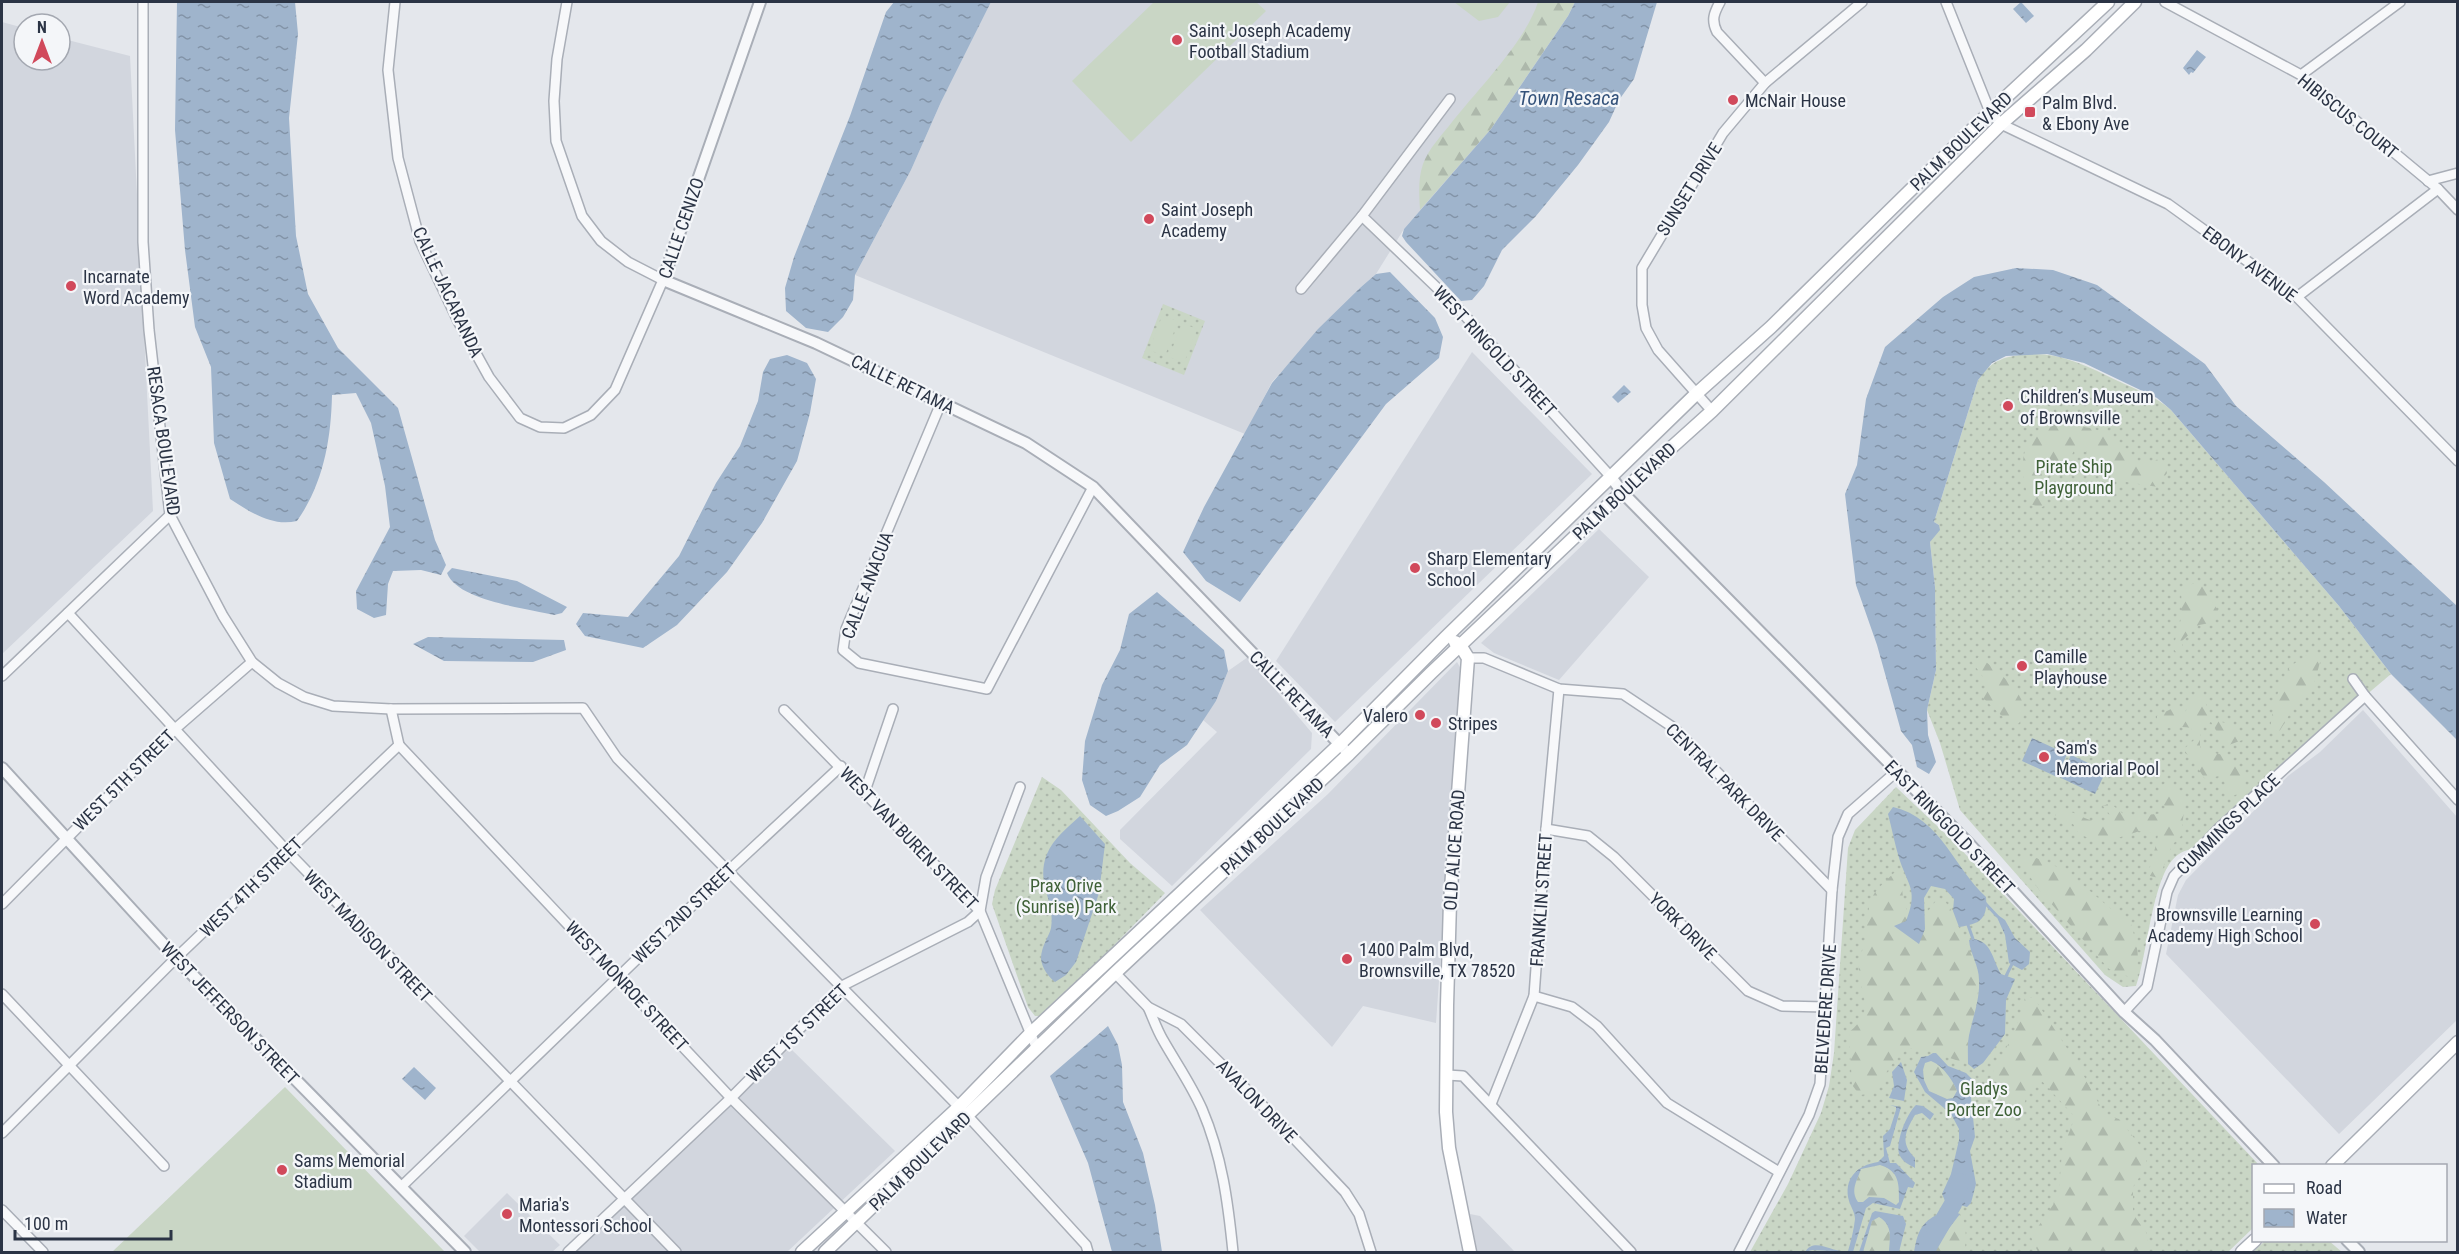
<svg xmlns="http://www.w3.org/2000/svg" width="2459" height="1254" font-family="'Roboto Condensed',sans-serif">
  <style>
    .built { fill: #d2d6de }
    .grass { fill: url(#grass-dots) }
    .forest { fill: url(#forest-firs) }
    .pitch { fill: #c9d6c5 }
    .water { fill: url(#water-ripples); fill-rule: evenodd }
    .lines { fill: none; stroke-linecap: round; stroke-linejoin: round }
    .stream { stroke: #9fb4cc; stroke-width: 3 }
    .river { stroke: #9fb4cc; stroke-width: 18 }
    .minor-casing { stroke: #a9aeb7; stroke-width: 12 }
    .tertiary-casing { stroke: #a9aeb7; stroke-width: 14 }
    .secondary-casing { stroke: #a9aeb7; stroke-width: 15 }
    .minor { stroke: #f7f8fa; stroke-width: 9 }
    .tertiary { stroke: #f7f8fa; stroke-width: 10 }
    .secondary { stroke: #fff; stroke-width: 12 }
    .poi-dot { fill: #d1495b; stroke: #f4f6f9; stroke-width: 2 }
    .labels { text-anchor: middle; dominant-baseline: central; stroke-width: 4.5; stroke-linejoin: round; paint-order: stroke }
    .poi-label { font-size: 18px; fill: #2b3445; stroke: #f4f6f9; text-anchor: start }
    .street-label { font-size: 18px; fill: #2b3445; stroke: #f4f6f9 }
    .park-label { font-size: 18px; fill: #3f6138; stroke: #f4f6f9 }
    .water-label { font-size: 20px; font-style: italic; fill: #34527a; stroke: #f4f6f9 }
  </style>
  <defs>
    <pattern id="grass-dots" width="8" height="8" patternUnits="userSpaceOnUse" patternTransform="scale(1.5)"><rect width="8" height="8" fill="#c9d6c5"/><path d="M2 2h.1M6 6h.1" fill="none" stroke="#adb8ab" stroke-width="1.8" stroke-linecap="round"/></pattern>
    <pattern id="forest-firs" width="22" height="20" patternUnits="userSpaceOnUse" patternTransform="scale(1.5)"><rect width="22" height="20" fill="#c9d6c5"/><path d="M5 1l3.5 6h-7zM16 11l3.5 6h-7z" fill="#adb8ab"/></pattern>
    <pattern id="water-ripples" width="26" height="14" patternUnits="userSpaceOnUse" patternTransform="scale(1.5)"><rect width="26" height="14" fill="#9fb4cc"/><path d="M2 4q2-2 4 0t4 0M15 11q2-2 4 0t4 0" fill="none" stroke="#8293a7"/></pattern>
  </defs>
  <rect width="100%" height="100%" fill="#e4e7ec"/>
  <g class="built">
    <path d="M991 2H1575L1491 129 1404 229 1376 274 1361 287 1272 382 1245 434 855 275 911 170 941 102Z"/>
    <path d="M2 22 24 28V60H60V38L130 56 153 511 2 654Z"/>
    <path d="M1472 352 1592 474 1335 722 1276 661Z"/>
    <path d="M1599 529 1649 577 1559 680 1494 653 1481 643Z"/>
    <path d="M1248 657 1312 733 1311 749 1172 886 1120 839V830L1217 732 1203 720 1216 701 1228 671Z"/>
    <path d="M1457 662 1461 669 1436 1023 1363 1006 1332 1047 1200 910 1328 794Z"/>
    <path d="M2363 710 2457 817V1020L2339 1134 2166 954 2178 895 2186 880 2288 776 2320 752Z"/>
    <path d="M790 1048 895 1151 787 1252H573Z"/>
    <path d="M507 1193 560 1245 552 1252H480L464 1236Z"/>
    <path d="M1470 1214 1480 1216 1515 1252H1477Z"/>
  </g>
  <g class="grass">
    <path d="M1163 304 1205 321 1184 375 1142 358Z"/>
    <path d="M2030 354C2063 353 2089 367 2118 381 2137 390 2155 396 2171 410L2339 606 2391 674 2365 696 2201 846C2195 848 2185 850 2179 854 2152 871 2148 955 2136 986L2123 987 2105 975 1960 810 1940 743 1927 710 1936 670 1935 587 1930 542 1939 525 1934 522 1978 380C1992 359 2006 356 2030 354Z"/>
    <path d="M1042 777 1061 790 1130 863 1165 893 1045 1016H1035L1028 1007 992 904 995 890Z"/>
    <path d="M1896 787 1953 841 2259 1165 2254 1166 2253 1228 2228 1252H1750L1788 1184 1821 1113 1829 1086 1834 1053 1848 848 1855 830Z"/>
    <path d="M2266 1240 2329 1241 2342 1252H2253Z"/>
  </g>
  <g class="forest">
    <path d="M1538 2H1575L1568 16 1491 129 1420 210C1419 195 1418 178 1423 164 1429 148 1442 135 1452 122 1479 88 1525 42 1538 2Z"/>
    <path d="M2057 418H2069C2080 430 2092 426 2104 433 2118 441 2127 453 2136 464L2154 462 2161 456 2167 473 2158 487 2114 480 2093 453 2074 450 2070 460 2075 467 2047 473 2041 484 2048 504 2040 508 2031 504C2017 468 2018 436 2057 418Z"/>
    <path d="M2192 584H2202L2221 616 2210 623 2199 625 2182 641V655H2178L2173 648 2182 615 2181 590Z"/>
    <path d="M2307 655H2322L2312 691C2295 701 2289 716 2279 732L2271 728C2270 714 2281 679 2290 667 2294 663 2302 659 2307 655Z"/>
    <path d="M1979 657C1995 668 2041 704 2018 724L2004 718 1983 698 1989 685 1972 662Z"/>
    <path d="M2197 694 2205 701 2210 718 2228 724 2248 738 2226 746 2211 722C2199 727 2200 736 2200 748L2218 754 2231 755C2235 771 2248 771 2244 791L2233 796 2227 791 2224 780 2219 776 2205 779 2199 770 2200 763 2185 753V748L2194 740 2191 728C2179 725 2169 730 2157 726V716L2175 707 2185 712Z"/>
    <path d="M2168 781 2180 791 2185 802 2181 836 2172 845 2159 878 2150 876C2148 861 2157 849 2158 834L2140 831 2111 840 2091 839 2079 834 2073 824 2055 815 2060 808C2078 813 2085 821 2105 823L2111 816 2103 806 2110 803 2127 817 2165 813 2166 808 2160 799V787Z"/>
    <path d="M2021 856C2060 855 2099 903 2131 924 2136 942 2143 961 2132 978L2109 969 2040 891 2023 867Z"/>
    <path d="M1895 872 1901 878 1903 898 1913 931 1938 898 1944 900 1950 908 1978 969 1979 983 1976 1008 1969 1033 1968 1064C1957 1061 1923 1047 1913 1048 1898 1049 1882 1080 1874 1093L1860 1095 1852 1085 1849 1032C1879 1009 1857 991 1859 963 1860 954 1865 945 1866 936 1871 897 1865 900 1895 872Z"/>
    <path d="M2025 998H2034L2078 1065 2105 1115 2119 1119 2146 1153V1167L2133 1187V1214L2146 1232 2149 1252H2038L2031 1237 2053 1205 2059 1190 2062 1151 2075 1117 2040 1079 2030 1086 2016 1129 2007 1131 2004 1115 2014 1095 1997 1078 1993 1071 2014 1034Z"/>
    <path d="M1931 1060C1942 1065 1953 1080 1957 1091L1953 1098 1947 1099 1929 1091 1924 1080 1923 1070 1925 1063Z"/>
    <path d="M1880 1165C1900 1171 1898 1185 1900 1202L1896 1205 1858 1202C1850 1190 1857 1181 1861 1169Z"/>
    <path d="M1943 1211C1947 1212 1954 1212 1958 1214 1969 1221 1965 1242 1965 1252H1928L1932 1223Z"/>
    <path d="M1879 1217C1893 1226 1890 1238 1889 1252H1863L1872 1221Z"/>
  </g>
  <g class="pitch">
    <path d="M1154 2H1256L1266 11 1131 142 1072 81Z"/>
    <path d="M1454 2H1510L1498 17 1479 21Z"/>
    <path d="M1162 316 1178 321 1165 356 1149 350Z"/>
    <path d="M1182 323 1197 329 1184 363 1169 357Z"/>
    <path d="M285 1087 445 1252H112Z"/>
  </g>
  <g class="water">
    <path d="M177 2H295L298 34 289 118 296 236 308 294 338 348 398 408 435 540 446 565 441 575 421 570 393 571 388 584 386 615 374 618 357 609 356 591 390 527 385 486 371 423 356 393 332 395C331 441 323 484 297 521 272 527 250 512 230 499L214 443 211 367 195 327 185 250 175 130Z"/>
    <path d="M894 2H991L941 102 911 170 855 275 853 300 843 317 828 332 806 328 786 311 785 288 794 257 850 116 886 12Z"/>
    <path d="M1575 2H1657L1634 79 1619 100 1609 122 1578 165 1536 216 1502 250 1484 286 1472 300 1461 301 1406 242 1402 236 1404 229 1491 129 1568 16Z"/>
    <path d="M2021 2 2034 16 2026 23 2013 9Z"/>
    <path d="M2197 50 2206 57 2193 73 2191 72 2189 75 2183 68Z"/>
    <path d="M2016 268 2053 270 2097 285 2205 364 2236 406 2324 482 2457 606V740L2391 674 2339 606 2171 410 2157 398 2084 363 2047 354 2006 356 1992 363 1978 380 1934 522 1939 525 1940 530 1930 542 1935 587 1936 670 1927 710 1928 735 1936 762 1929 774 1917 767 1912 745 1901 731 1877 645 1856 585 1845 494 1857 465 1866 399 1885 347 1943 297 1974 277Z"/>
    <path d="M1390 272 1435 318 1443 337 1439 358 1386 404 1240 602 1206 581 1183 552 1204 507 1272 383 1318 329 1361 287 1376 274Z"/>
    <path d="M787 355 807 363 816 379 810 413 797 461 762 523 727 572 677 625 643 648 585 636 576 624 583 613 628 617 679 556 716 483 740 446 758 401 763 372 770 359Z"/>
    <path d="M1624 385 1631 392 1618 403 1612 397Z"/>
    <path d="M452 568 517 581 567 607 562 613 554 615C526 608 458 601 447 573Z"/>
    <path d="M1157 592 1224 650 1228 671 1216 701 1187 745 1160 765 1140 797 1118 811 1106 816 1090 805 1082 780 1085 741 1102 685 1120 650 1129 614Z"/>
    <path d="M428 637 564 640 566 650 533 662 444 661 413 644Z"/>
    <path d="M2032 738 2067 754 2057 777 2022 761Z"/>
    <path d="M2071 755 2106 771 2095 794 2061 778Z"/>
    <path d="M1893 807C1941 818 1954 868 1986 897 1988 920 1979 924 1959 927L1953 911 1954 899 1945 889 1931 886 1924 898 1925 929 1919 944 1894 926 1906 921C1918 891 1909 887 1900 861 1895 846 1892 829 1888 814Z"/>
    <path d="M1080 816 1105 844 1099 893 1076 962 1066 975 1055 982C1048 976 1042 968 1041 959 1041 946 1049 937 1051 928 1056 902 1035 883 1047 854 1053 839 1068 827 1080 816Z"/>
    <path d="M1995 913 2005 920 2015 938 2030 952 2029 964 2022 970 2009 963 2005 935Z"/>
    <path d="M1973 939C1992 941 1992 959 2001 974L2015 979 2006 1000 2005 1034 1983 1063 1974 1069 1968 1064C1968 1053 1967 1042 1970 1031 1974 1014 1980 998 1979 980 1979 965 1970 954 1969 940Z"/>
    <path d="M1108 1026 1118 1045 1122 1065 1123 1102 1143 1153 1155 1205 1162 1252H1112L1088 1163 1050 1076Z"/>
    <path d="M1933 1053H1936L1948 1066 1966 1073 1975 1082 1976 1087 1971 1097 1975 1137 1970 1151 1976 1184 1971 1203 1967 1207 1945 1201 1942 1194 1951 1174 1959 1140V1129L1951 1114 1925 1092 1914 1072 1921 1057 1928 1056ZM1931 1061C1942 1065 1953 1080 1957 1091L1953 1098 1947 1099 1929 1091 1924 1080 1923 1070 1925 1063Z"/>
    <path d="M1901 1062 1907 1080 1904 1101 1889 1098 1894 1086 1892 1072Z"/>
    <path d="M414 1067 436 1088 425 1100 402 1079Z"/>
    <path d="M1890 1105 1901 1107 1890 1146 1886 1148 1890 1163H1896L1915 1183 1913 1188 1908 1187 1900 1209 1873 1203 1866 1208 1853 1252 1812 1250 1805 1252C1815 1236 1833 1254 1848 1251 1851 1241 1854 1229 1855 1219 1855 1213 1851 1207 1849 1201 1843 1179 1857 1165 1878 1162L1884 1156 1883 1136 1890 1129 1896 1110V1107ZM1880 1165C1900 1171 1899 1185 1899 1202L1896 1205 1884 1198 1869 1197 1863 1202H1858C1850 1190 1857 1181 1861 1169Z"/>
    <path d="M1916 1105 1923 1106 1934 1114 1930 1120 1922 1113 1915 1115C1905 1132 1900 1143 1915 1158V1168C1910 1165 1903 1162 1900 1156 1894 1144 1907 1113 1916 1105Z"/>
    <path d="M1948 1210 1960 1214 1931 1252H1914C1918 1227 1924 1219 1948 1210Z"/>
    <path d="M1875 1211 1903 1216 1906 1224 1899 1252H1889C1890 1238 1893 1225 1879 1217L1872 1221 1863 1252H1859L1872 1213Z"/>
  </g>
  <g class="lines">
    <g class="stream">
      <path d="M1985 903 1997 916"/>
      <path d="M1968 925 1973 939"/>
      <path d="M2006 976 2012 964"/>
    </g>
    <path class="river" d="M1925 1252 1953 1204 1960 1182"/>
    <defs>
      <g id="minor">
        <path d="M143 2V242L149 330 170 515 223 616 252 662 278 683 304 697 333 706 391 709 583 708 617 758 967 1115 1086 1245 1088 1252"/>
        <path d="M395 2 388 70 398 158 420 241 458 321 489 377 520 418 540 427 564 428 591 415 615 390 663 280 628 262 601 241 582 216 556 141 554 101 557 59 567 2"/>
        <path d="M1720 2C1714 13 1711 20 1717 32L1765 83"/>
        <path d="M1946 2 1990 112 2001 124 2168 204 2297 297 2458 461"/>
        <path d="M2165 2 2301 75 2438 189 2458 210"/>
        <path d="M2301 75 2400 2"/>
        <path d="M2428 181 2458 173"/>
        <path d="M1362 216 1457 307 1611 477"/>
        <path d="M1301 289 1362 216 1450 99"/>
        <path d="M2297 297 2438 189"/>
        <path d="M941 403 846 629 843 650 859 663 987 689 1093 487"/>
        <path d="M1712 411 1658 350 1646 328 1642 305V268L1723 133 1765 83 1862 2"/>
        <path d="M68 613 287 851 676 1252"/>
        <path d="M1468 658H1484L1559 689 1623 694 1674 728 1832 890"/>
        <path d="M2 676 170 515"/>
        <path d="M2353 679 2365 696 2458 800"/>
        <path d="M784 710 980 911 1037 1049"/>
        <path d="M399 745 731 1098 886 1252"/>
        <path d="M865 791 893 709"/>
        <path d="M1546 829 1588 836 1614 857 1748 991 1782 1006 1826 1007"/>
        <path d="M2 904 175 729 252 662"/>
        <path d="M1115 973 1148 1007 1181 1024 1268 1111 1345 1192 1359 1214 1371 1252"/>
        <path d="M2 994 164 1166"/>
        <path d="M1534 996 1572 1007 1597 1026 1667 1103 1779 1172"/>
        <path d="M1148 1007C1153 1018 1157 1030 1163 1040 1176 1063 1191 1084 1202 1109 1222 1156 1228 1202 1233 1252"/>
        <path d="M2124 1012 2147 987 2167 892 2174 876 2218 829 2365 696"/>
        <path d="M1447 1075 1463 1076 1631 1252"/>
        <path d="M1491 1104 1534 996 1546 829 1559 689"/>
        <path d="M2 1133 176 958 399 745 391 709"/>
        <path d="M401 1187 727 872 841 766"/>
        <path d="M2 1210 43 1252"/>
        <path d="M568 1252 731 1098 842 986 968 922 980 911 986 877 1020 787"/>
        <path d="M1739 1252 1809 1115 1820 1084 1832 890 1838 837 1848 814 1897 771"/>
      </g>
      <g id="tertiary">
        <path d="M760 2 663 280 816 343 1026 443 1093 487 1349 754"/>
        <path d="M1611 477 1622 492 1971 846 2124 1012 2155 1040 2274 1166"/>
        <path d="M2 768 176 958 465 1252"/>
        <path d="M2347 1240 2359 1252"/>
      </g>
      <g id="secondary">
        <path d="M1455 642 1460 645 1468 658 1450 902 1447 1005 1446 1112 1449 1148 1470 1252"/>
        <path d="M2332 1166 2458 1042"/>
        <path d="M802 1252 959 1107 1030 1034 1340 744 1446 637 1696 394 1771 327 1990 112 2108 2"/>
        <path d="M825 1252 1115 973 1349 754 1431 673 1622 492 1712 411 2001 124 2086 50 2135 2"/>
        <path d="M2242 1252 2255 1240"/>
      </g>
    </defs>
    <use href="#minor" class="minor-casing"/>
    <use href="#tertiary" class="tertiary-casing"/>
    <use href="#secondary" class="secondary-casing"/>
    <use href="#minor" class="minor"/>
    <use href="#tertiary" class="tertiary"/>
    <use href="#secondary" class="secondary"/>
  </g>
  <g class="poi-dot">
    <circle cx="1177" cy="40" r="6"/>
    <circle cx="1733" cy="100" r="6"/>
    <rect x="2024" y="106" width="12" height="12" rx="3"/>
    <circle cx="1149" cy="219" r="6"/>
    <circle cx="71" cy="286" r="6"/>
    <circle cx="2008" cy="406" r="6"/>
    <circle cx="1415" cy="568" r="6"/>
    <circle cx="2022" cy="666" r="6"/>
    <circle cx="1420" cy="715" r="6"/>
    <circle cx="1436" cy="723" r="6"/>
    <circle cx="2044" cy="757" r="6"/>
    <circle cx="2315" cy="924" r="6"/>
    <circle cx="1347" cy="959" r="6"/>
    <circle cx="282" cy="1170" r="6"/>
    <circle cx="507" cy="1214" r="6"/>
  </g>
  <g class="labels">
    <g class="poi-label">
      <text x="1189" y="30">Saint Joseph Academy<tspan x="1189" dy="21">Football Stadium</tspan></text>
      <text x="1745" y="100">McNair House</text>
      <text x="2042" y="102">Palm Blvd.<tspan x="2042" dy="21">&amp; Ebony Ave</tspan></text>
      <text x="1161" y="209">Saint Joseph<tspan x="1161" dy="21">Academy</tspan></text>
      <text x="83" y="276">Incarnate<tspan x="83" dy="21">Word Academy</tspan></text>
      <text x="2020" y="396">Children’s Museum<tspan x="2020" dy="21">of Brownsville</tspan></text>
      <text x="1427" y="558">Sharp Elementary<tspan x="1427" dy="21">School</tspan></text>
      <text x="2034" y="656">Camille<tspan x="2034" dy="21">Playhouse</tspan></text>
      <text x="1408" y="715" text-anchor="end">Valero</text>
      <text x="1448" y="723">Stripes</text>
      <text x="2056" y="747">Sam's<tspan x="2056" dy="21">Memorial Pool</tspan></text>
      <text x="2303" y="914" text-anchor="end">Brownsville Learning<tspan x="2303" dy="21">Academy High School</tspan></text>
      <text x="1359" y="949">1400 Palm Blvd,<tspan x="1359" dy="21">Brownsville, TX 78520</tspan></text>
      <text x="294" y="1160">Sams Memorial<tspan x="294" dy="21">Stadium</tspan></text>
      <text x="519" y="1204">Maria's<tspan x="519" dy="21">Montessori School</tspan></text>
    </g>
    <g class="street-label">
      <text transform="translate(2348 116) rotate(39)">HIBISCUS COURT</text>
      <text transform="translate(1961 141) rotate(-44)">PALM BOULEVARD</text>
      <text transform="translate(1689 189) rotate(-58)">SUNSET DRIVE</text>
      <text transform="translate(681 228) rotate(-71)">CALLE CENIZO</text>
      <text transform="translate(2250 264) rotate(37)">EBONY AVENUE</text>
      <text transform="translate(448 292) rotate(65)">CALLE JACARANDA</text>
      <text transform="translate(1495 351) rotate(47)">WEST RINGOLD STREET</text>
      <text transform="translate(903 384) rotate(26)">CALLE RETAMA</text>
      <text transform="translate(164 441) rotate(82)">RESACA BOULEVARD</text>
      <text transform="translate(1624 491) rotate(-43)">PALM BOULEVARD</text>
      <text transform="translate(867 585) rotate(-69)">CALLE ANACUA</text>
      <text transform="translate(1292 694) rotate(46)">CALLE RETAMA</text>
      <text transform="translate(124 780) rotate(-45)">WEST 5TH STREET</text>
      <text transform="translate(1725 782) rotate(45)">CENTRAL PARK DRIVE</text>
      <text transform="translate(2228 824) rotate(-44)">CUMMINGS PLACE</text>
      <text transform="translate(1272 826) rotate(-43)">PALM BOULEVARD</text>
      <text transform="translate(1950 827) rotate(46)">EAST RINGGOLD STREET</text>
      <text transform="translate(909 838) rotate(46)">WEST VAN BUREN STREET</text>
      <text transform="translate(1454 850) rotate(-86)">OLD ALICE ROAD</text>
      <text transform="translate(251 887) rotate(-44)">WEST 4TH STREET</text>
      <text transform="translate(1541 900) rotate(-86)">FRANKLIN STREET</text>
      <text transform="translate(684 913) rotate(-44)">WEST 2ND STREET</text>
      <text transform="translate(1683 926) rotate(45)">YORK DRIVE</text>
      <text transform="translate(368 936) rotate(46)">WEST MADISON STREET</text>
      <text transform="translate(627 986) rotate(47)">WEST MONROE STREET</text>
      <text transform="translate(1825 1009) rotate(-86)">BELVEDERE DRIVE</text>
      <text transform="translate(230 1013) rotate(46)">WEST JEFFERSON STREET</text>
      <text transform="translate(797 1033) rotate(-44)">WEST 1ST STREET</text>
      <text transform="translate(1257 1101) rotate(46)">AVALON DRIVE</text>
      <text transform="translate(920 1161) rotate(-44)">PALM BOULEVARD</text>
    </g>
    <g class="park-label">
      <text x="2074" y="466">Pirate Ship<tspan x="2074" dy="21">Playground</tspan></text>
      <text x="1066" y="885">Prax Orive<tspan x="1066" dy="21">(Sunrise) Park</tspan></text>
      <text x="1984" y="1088">Gladys<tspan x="1984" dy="21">Porter Zoo</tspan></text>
    </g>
    <g class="water-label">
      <text x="1569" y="98">Town Resaca</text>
    </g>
  </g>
  <rect width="2459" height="1254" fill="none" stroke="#2b3445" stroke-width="6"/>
  <rect x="2252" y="1164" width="195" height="78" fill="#f4f6f9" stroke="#a4a8b1" stroke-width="1.5"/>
  <rect x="2264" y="1184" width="30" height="9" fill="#ffffff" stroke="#a4a8b1" stroke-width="1.5"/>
  <text x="2306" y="1194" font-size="18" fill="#2b3445">Road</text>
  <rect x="2264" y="1209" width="30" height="18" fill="url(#water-ripples)" stroke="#a4a8b1" stroke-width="1.5"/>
  <text x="2306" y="1224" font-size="18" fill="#2b3445">Water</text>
  <g transform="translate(42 42)"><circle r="28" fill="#f4f6f9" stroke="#a4a8b1" stroke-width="1.5"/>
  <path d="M0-4.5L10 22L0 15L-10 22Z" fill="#d1495b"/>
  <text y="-9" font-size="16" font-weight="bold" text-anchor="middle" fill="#2b3445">N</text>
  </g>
  <path d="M15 1230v9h156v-9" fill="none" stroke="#2b3445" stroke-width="3"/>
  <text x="24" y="1230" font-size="18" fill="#2b3445" stroke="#f4f6f9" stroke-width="4.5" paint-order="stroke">100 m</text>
</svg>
